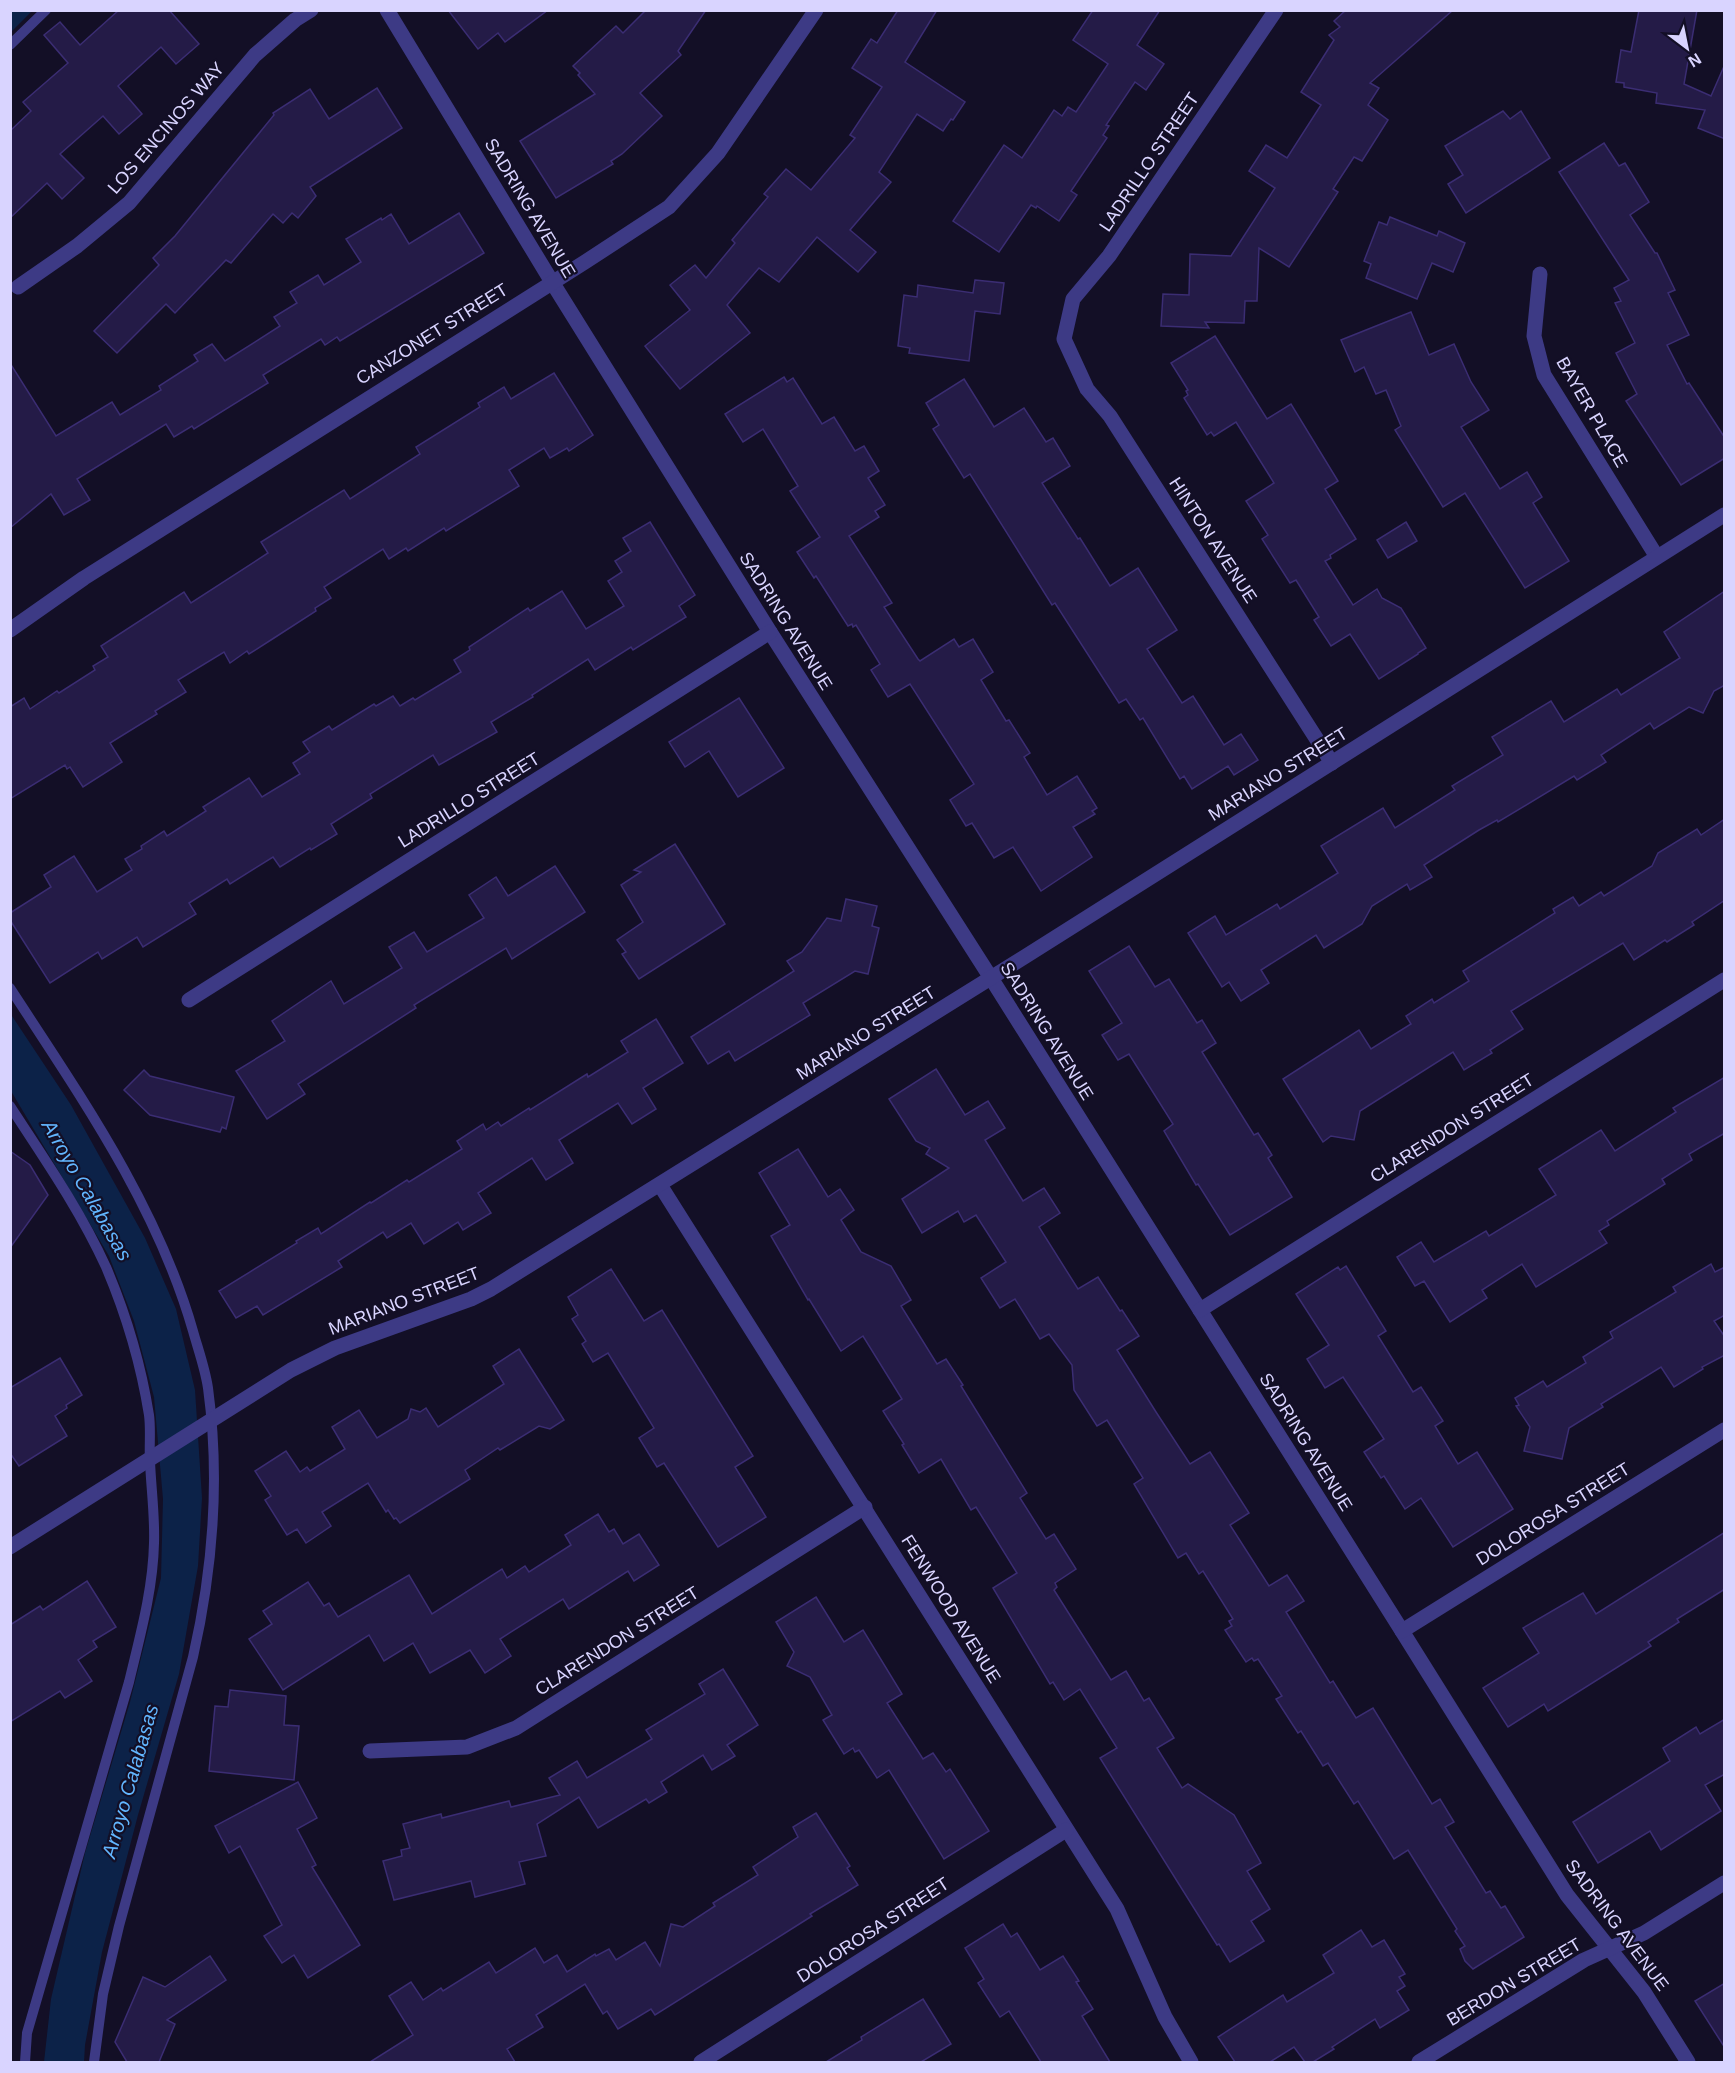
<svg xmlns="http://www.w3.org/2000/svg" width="1735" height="2073" font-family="Helvetica,sans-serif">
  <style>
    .water { fill: #0c2248 }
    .building { fill: #241b47; stroke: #3b2d73; stroke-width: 1.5 }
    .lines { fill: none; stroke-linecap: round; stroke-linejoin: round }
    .service { stroke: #3d3a85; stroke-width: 10 }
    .minor { stroke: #3d3a85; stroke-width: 15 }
    .labels { text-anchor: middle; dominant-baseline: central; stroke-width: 4.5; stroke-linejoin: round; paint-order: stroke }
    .street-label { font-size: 18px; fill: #d9d4ff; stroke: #130f26 }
    .water-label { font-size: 20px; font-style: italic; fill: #62b6ff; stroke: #130f26 }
  </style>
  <rect width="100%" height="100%" fill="#130f26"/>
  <g class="water">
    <path d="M11 10H32V11L11 32Z"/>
    <path d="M10 1013 71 1105 145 1238 176 1309 195 1390 202 1498 198 1566 179 1674 138 1815 102 1952 85 2045 84 2062H44L51 1999 85 1853 130 1702 161 1578 163 1499 154 1397 134 1321 109 1256 11 1091Z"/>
  </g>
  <g class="building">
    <path d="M119 10H169L199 44 176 64 161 47 118 86 142 114 119 134 103 116 60 154 84 178 62 199 47 183 10 218V131L31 111 23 102 68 63 44 35 60 22 80 45Z"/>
    <path d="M448 10H548L505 42 498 33 478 49Z"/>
    <path d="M646 10H706L678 51 681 55 640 93 662 116 622 154 611 161 613 164 556 198 520 141 595 94 578 75 580 73 573 66 616 26 623 33Z"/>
    <path d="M898 10H937L905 62 965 102 953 120 951 119 943 131 917 114 879 172 891 182 850 230 876 252 858 272 817 237 779 282 759 268 727 305 750 333 680 389 645 346 690 310 670 285 695 265 706 278 735 243 732 240 768 197 764 194 786 169 811 190 855 138 850 135 882 87 852 68 871 39 877 43Z"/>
    <path d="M1093 10H1160L1137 45 1164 64 1146 90 1135 82 1106 125 1109 126 1103 135 1107 138 1071 191 1077 195 1059 221 1037 206 1036 208 1031 205 999 252 953 221 1004 145 1022 158 1054 110 1062 116 1068 107 1076 112 1108 64 1073 40Z"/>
    <path d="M1346 10H1453L1370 83 1379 88 1368 105 1388 120 1362 161 1354 157 1333 189 1338 192 1289 267 1259 248 1257 301H1245L1244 323 1205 322 1209 328 1161 326 1163 294 1189 295 1190 254 1231 256 1275 188 1249 171 1266 145 1287 158 1321 105 1301 92 1334 40 1329 35 1340 27 1334 21Z"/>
    <path d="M1639 10H1697L1684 84 1711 96 1725 64V139L1698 128 1705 110 1656 103 1657 93 1624 87V83L1616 82 1621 50 1631 52Z"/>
    <path d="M377 88 402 128 310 187 316 196 298 218 292 213 283 223 273 214 231 263 226 260 175 313 166 304 117 353 94 331 159 265 153 258 175 236 274 115 273 113 310 89 329 119Z"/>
    <path d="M1503 111 1510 119 1521 111 1550 158 1466 213 1448 184 1463 175 1445 146Z"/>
    <path d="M1604 143 1619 166 1625 163 1649 202 1630 215 1655 253H1657L1675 290 1668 293 1689 335 1667 345 1687 384 1689 383 1725 438V458L1681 485 1626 401 1637 394 1616 353 1635 343 1615 303 1621 301 1614 288 1629 280 1559 172Z"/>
    <path d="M459 213 484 253 340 341 337 337 325 345 321 339 263 375 268 383 194 429 192 426 174 437 166 424 77 479 90 500 64 515 51 494 10 528V363L56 436 112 402 120 415 161 390 159 386 198 361 194 355 212 344 225 361 280 326 274 317 297 303 290 292 318 275 324 285 361 262 346 239 381 218 382 220 391 214 409 244Z"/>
    <path d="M1390 217 1437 236 1439 231 1465 243 1453 272 1432 263 1417 299 1366 278 1371 264 1364 261 1379 222 1387 225Z"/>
    <path d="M975 280 1004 283 1000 314 975 311 969 361 909 353 910 348 898 346 904 295 917 297 918 285 973 293Z"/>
    <path d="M1411 312 1429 355 1454 344 1471 382 1489 410 1461 427 1500 489 1527 472 1542 497 1533 503 1569 561 1525 588 1465 493 1443 507 1395 430 1401 426 1386 390 1376 394 1364 367 1355 372 1341 340Z"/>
    <path d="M1215 336 1267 419 1291 404 1338 481 1325 489 1356 539 1330 555 1331 558 1325 561 1353 605 1377 589 1382 598 1401 608 1426 648 1418 653V654L1379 679 1350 634 1331 646 1314 620 1319 617 1296 580 1290 583 1262 539 1268 535 1246 501 1274 483 1236 422 1214 436 1211 432 1207 435 1184 398 1188 395 1186 391 1188 390 1171 363Z"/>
    <path d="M554 373 593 435 569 451 567 448 550 458 544 448 509 470 519 486 446 531 444 528 408 551 406 548 389 559 383 549 324 587 331 598 315 608 316 611 274 638 249 654 247 651 230 663 224 652 178 680 186 692 155 711 157 714 110 743 122 762 83 787 70 767 67 769 65 765 10 799V707L24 698 30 709 57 691 59 693 95 670 93 666 108 657 101 646 184 592 191 603 268 553 261 542 344 490 350 499 420 454 416 447 480 407 478 403 504 387 511 399Z"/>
    <path d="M784 377 787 382 793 378 822 424 834 417 855 451 864 446 879 471 868 478 885 505 875 511 879 517 849 536 892 603 884 607 918 659 920 661 954 639 959 647 973 639 993 672 981 680 1006 721 1009 720 1030 753 1024 757 1047 795 1077 776 1097 808 1092 811 1095 814 1073 827 1092 857 1041 891 1013 847 994 858 972 823 966 826 950 800 974 784 910 684 888 697 871 670 880 664 856 625 853 627 852 624 848 626 816 576 814 578 797 552 820 537 790 491 798 486 763 429 743 442 725 414Z"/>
    <path d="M964 379 994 427 1024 408 1046 442 1053 438 1070 466 1042 483 1078 539 1080 538 1110 586 1138 568 1177 630 1147 649 1182 703 1193 696 1224 745 1241 734 1258 760 1234 775 1228 766 1192 789 1184 776 1180 779 1143 718 1140 720 1126 699 1119 703 1055 603 1052 605 970 474 964 478 933 429 939 425 926 403Z"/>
    <path d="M650 522 695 595 679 606 686 617 633 650 631 647 595 670 588 659 532 695 533 697 491 722 497 732 439 765 433 755 370 794 372 798 331 824 337 834 311 850 310 848 280 867 273 857 230 884 227 879 189 903 196 914 143 947 137 937 102 959 98 952 50 983 10 920V913L51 887 44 875 74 856 97 892 132 870 125 859 142 849 141 846 164 831 167 836 206 811 203 807 249 778 262 797 300 774 293 763 310 752 303 742 329 726 332 730 374 704 376 706 393 696 400 706 413 698 415 700 461 672 454 660 470 650 469 647 528 608 530 611 562 591 586 629 624 606 608 581 622 572 615 561 631 551 623 538Z"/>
    <path d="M1406 522 1417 541 1388 558 1377 540Z"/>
    <path d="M1725 591V685L1714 691 1703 713 1689 707 1654 729 1650 723 1601 755 1606 762 1577 780 1574 776 1498 822 1497 820 1479 830 1424 865 1432 877 1410 890 1407 884 1372 906 1362 924 1324 948 1316 935 1261 970 1269 983 1241 1001 1229 982 1222 987 1188 933 1215 916 1226 935 1277 904 1280 909 1338 873 1321 846 1383 808 1395 828 1455 790 1452 786 1503 755 1492 737 1551 701 1564 722 1617 689 1621 695 1680 658 1664 632Z"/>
    <path d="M739 698 784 768 738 797 709 751 685 767 669 742Z"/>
    <path d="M1725 819V900L1692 922 1694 925 1667 942 1665 940 1634 960 1623 943 1511 1011 1523 1029 1490 1050 1492 1053 1464 1070 1453 1052 1360 1111 1354 1140 1331 1136 1323 1142 1283 1079 1359 1030 1371 1049 1411 1024 1406 1016 1432 999 1434 1003 1469 981 1463 971 1555 913 1553 909 1573 897 1579 906 1601 892 1604 896 1652 866 1658 853 1697 829 1701 835Z"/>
    <path d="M675 844 725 924 639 979 622 954 626 952 617 940 643 922 621 885 641 872 634 870Z"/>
    <path d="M555 866 585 912 512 959 506 948 414 1005 416 1008 298 1084 305 1094 267 1119 236 1071 285 1041 272 1021 331 981 344 1004 402 968 389 947 414 932 427 952 484 918 469 895 496 877 508 896Z"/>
    <path d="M846 899 877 906 872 926 879 928 868 974 855 971 803 1003 810 1015 735 1061 729 1051 708 1064 691 1037 794 971 787 961 802 952 827 918 841 921Z"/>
    <path d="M1129 946 1155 987 1169 979 1197 1023 1202 1020 1216 1043 1202 1052 1254 1135 1258 1133 1272 1155 1268 1158 1292 1197 1230 1235 1198 1184 1196 1185 1164 1131 1173 1124 1129 1054 1118 1060 1102 1035 1122 1023 1089 971Z"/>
    <path d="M656 1019 683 1063 643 1088 656 1109 632 1124 618 1103 559 1140 573 1163 546 1180 532 1158 478 1193 491 1213 463 1230 458 1222 424 1244 411 1223 387 1238 383 1232 338 1261 342 1267 263 1315 257 1306 236 1318 219 1291 297 1243 296 1241 318 1228 321 1234 370 1202 371 1203 407 1180 409 1182 462 1149 457 1141 483 1124 486 1130 498 1122 501 1126 529 1108 530 1110 587 1074 588 1077 628 1052 621 1041Z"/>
    <path d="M936 1069 965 1115 988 1101 1005 1128 985 1140 1023 1201 1044 1188 1060 1213 1039 1227 1078 1289 1098 1277 1120 1311 1122 1310 1139 1336 1117 1350 1156 1412 1190 1464 1210 1452 1249 1513 1230 1525 1269 1586 1287 1575 1304 1601 1286 1612 1330 1683 1333 1681 1356 1718 1373 1708 1432 1804 1440 1799 1454 1822 1445 1827 1486 1893 1490 1891 1501 1908 1505 1906 1524 1937 1473 1969 1465 1961 1460 1949 1465 1946 1455 1931 1457 1929 1408 1850 1394 1859 1358 1801 1354 1804 1328 1763 1323 1766 1301 1731 1298 1733 1276 1699 1282 1696 1258 1659 1254 1661 1252 1658 1246 1662 1225 1630 1232 1626 1229 1621 1233 1619 1203 1571 1199 1574 1186 1553 1178 1558 1134 1484 1143 1478 1107 1420 1097 1426 1074 1390 1072 1365 1049 1334 1040 1339 1015 1299 1000 1308 981 1278 1006 1262 976 1215 964 1222 958 1211 922 1233 902 1199 949 1168 926 1154 930 1148 916 1141 889 1099Z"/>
    <path d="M144 1070 150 1076 234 1097 226 1129 222 1127 220 1132 150 1115 124 1090Z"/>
    <path d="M1725 1077V1133L1689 1154 1692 1160 1662 1179 1665 1184 1607 1221 1609 1225 1599 1231 1607 1243 1536 1287 1522 1264 1482 1290 1487 1298 1450 1322 1424 1281 1415 1286 1397 1257 1421 1242 1434 1262 1486 1231 1489 1236 1556 1195 1539 1169 1601 1130 1615 1151 1676 1112 1673 1108Z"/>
    <path d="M798 1149 828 1197 840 1189 854 1210 841 1220 861 1252 891 1266 911 1300 901 1306 937 1364 946 1359 963 1385 961 1386 1027 1493 1020 1498 1046 1539 1054 1534 1076 1569 1055 1583 1057 1587 1054 1590 1111 1680 1126 1671 1144 1701 1149 1698 1174 1738 1157 1748 1182 1788 1188 1784 1234 1815 1261 1863 1247 1871 1270 1909 1251 1921 1264 1941 1230 1962 1219 1944 1217 1945 1100 1758 1117 1748 1080 1689 1064 1700 1053 1682 1050 1684 993 1588 1017 1573 976 1507 971 1510 941 1459 919 1473 902 1445 904 1444 883 1411 902 1399 863 1336 841 1351 809 1299 808 1300 771 1236 790 1225 759 1173Z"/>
    <path d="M10 1151 30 1165 48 1195 10 1248Z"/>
    <path d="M1711 1264 1715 1272 1725 1267V1315L1714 1321 1725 1337V1355L1702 1367 1703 1369 1674 1387 1661 1367 1601 1404 1603 1407 1569 1428 1562 1459 1524 1451 1530 1427 1516 1406 1519 1405 1515 1398 1543 1381 1547 1387 1586 1363 1583 1357 1613 1338 1610 1332 1676 1292 1673 1287Z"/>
    <path d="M1346 1266 1386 1331 1378 1336 1413 1392 1421 1387 1443 1421 1435 1426 1458 1464 1477 1452 1513 1509 1453 1547 1421 1498 1405 1509 1384 1476 1381 1478 1364 1452 1384 1439 1343 1377 1325 1388 1307 1359 1329 1345 1296 1294 1338 1267 1340 1270Z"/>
    <path d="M611 1269 644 1321 662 1310 753 1456 735 1467 766 1517 718 1547 664 1463 657 1467 639 1438 654 1428 608 1353 593 1362 582 1344 586 1341 572 1319 578 1315 568 1297Z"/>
    <path d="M519 1349 564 1420 550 1429 539 1426 500 1450 498 1448 465 1470 470 1479 400 1523 396 1518 394 1519 388 1510 386 1512 368 1483 322 1512 331 1526 306 1543 297 1529 287 1535 265 1500 271 1496 255 1471 286 1451 300 1472 307 1467 310 1471 345 1449 332 1427 359 1410 377 1438 408 1419 411 1409 420 1412 426 1408 438 1427 504 1384 493 1366Z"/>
    <path d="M60 1358 82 1395 66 1405 67 1408 55 1416 67 1436 19 1466 10 1453V1388Z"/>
    <path d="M598 1514 609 1532 614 1529 623 1544 639 1534 659 1565 634 1581 628 1571 569 1609 563 1599 500 1639 511 1656 485 1673 470 1650 430 1673 413 1643 384 1661 369 1635 283 1690 249 1639 272 1624 263 1611 308 1582 324 1606 329 1603 338 1617 409 1575 432 1614 502 1569 507 1578 525 1566 529 1572 571 1545 565 1535Z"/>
    <path d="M1725 1532V1589L1677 1619 1679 1622 1648 1642 1651 1646 1548 1711 1544 1704 1508 1727 1483 1688 1539 1653 1523 1628 1583 1593 1596 1614Z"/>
    <path d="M87 1581 116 1627 93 1641 97 1647 78 1660 92 1681 65 1698 60 1691 10 1722V1625L40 1606 43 1610Z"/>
    <path d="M816 1597 844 1642 863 1630 902 1694 887 1703 923 1759 933 1753 946 1772 950 1769 989 1831 944 1859 889 1770 877 1778 859 1750 855 1752 853 1748 844 1754 823 1720 832 1715 810 1677 787 1666 794 1652 776 1622Z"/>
    <path d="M723 1669 758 1725 727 1745 735 1756 712 1770 703 1755 661 1782 667 1792 649 1803 646 1799 598 1828 579 1797 537 1824 546 1856 519 1862 525 1884 475 1897 471 1881 394 1900 383 1861 402 1856 401 1850 410 1848 403 1824 441 1814 442 1818 509 1801 511 1807 560 1795 549 1778 577 1761 587 1778 652 1739 646 1730 705 1694 699 1684Z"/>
    <path d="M230 1690 286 1696 284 1725 299 1726 294 1780 209 1771 215 1706 228 1707Z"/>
    <path d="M1725 1719V1774L1705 1785 1721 1811 1661 1850 1650 1831 1598 1863 1573 1822 1670 1761 1663 1748 1696 1727 1700 1734Z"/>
    <path d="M298 1782 317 1818 297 1829 316 1865 312 1867 360 1945 308 1978 294 1955 282 1963 264 1936 282 1925 240 1846 229 1853 215 1826Z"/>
    <path d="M816 1813 850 1866 847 1868 858 1885 810 1914 812 1916 655 2015 651 2009 618 2029 607 2011 603 2014 585 1984 536 2015 543 2027 507 2049 515 2062H370L413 2035 389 1996 411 1982 423 2000 441 1988 443 1991 489 1962 496 1973 535 1948 544 1963 557 1955 567 1972 595 1954 596 1956 609 1949 616 1960 645 1942 660 1966 671 1924 683 1927 715 1906 713 1903 758 1875 753 1867 798 1837 793 1827Z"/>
    <path d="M1003 1924 1011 1937 1017 1933 1040 1970 1063 1956 1079 1981 1076 1982 1093 2009 1082 2016 1110 2062H1041L1009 2011 1000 2017 978 1983 984 1979 965 1948Z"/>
    <path d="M1361 1930 1372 1947 1384 1940 1405 1974 1399 1977 1405 1986 1397 1991 1409 2010 1380 2028 1375 2019 1332 2047 1334 2049 1313 2062H1305L1294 2047 1270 2062H1235L1218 2037 1283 1995 1287 2002 1334 1973 1323 1955Z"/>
    <path d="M210 1956 226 1980 167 2020 175 2024 159 2062H127L115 2042 143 1977 165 1987Z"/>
    <path d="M1725 1983V2048L1695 2001Z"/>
    <path d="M923 1999 951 2044 921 2062H826L862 2040 861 2037Z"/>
  </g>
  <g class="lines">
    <g class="service">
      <path d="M10 45 46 10"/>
      <path d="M10 988C81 1097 157 1205 193 1331 198 1349 205 1368 208 1388 220 1477 213 1569 193 1657L119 1926 103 1994 94 2062"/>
      <path d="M10 1106C44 1158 80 1210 106 1267 126 1314 141 1365 149 1415 151 1430 149 1446 150 1461 151 1488 155 1515 154 1543 153 1590 140 1636 129 1682L27 2033 25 2062"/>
    </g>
    <g class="minor">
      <path d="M387 10 552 282 770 632 991 978 1402 1631 1567 1895 1644 1992 1688 2062"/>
      <path d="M1276 10 1109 256 1073 299 1064 339 1087 389 1110 416 1332 763"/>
      <path d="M1540 274 1534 336 1544 375 1657 557"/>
      <path d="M18 287 77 246 129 203 255 55 295 20 311 10"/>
      <path d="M10 630 84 578 585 262 669 207 718 153 816 10"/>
      <path d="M189 1000 770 632"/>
      <path d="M660 1185 1117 1909 1165 2017 1191 2062"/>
      <path d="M1200 1310 1724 980"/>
      <path d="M10 1547 291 1370 335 1348 471 1299 491 1289 1026 956 1724 515"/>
      <path d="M1402 1631 1724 1430"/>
      <path d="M370 1751 467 1747 516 1728 865 1507"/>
      <path d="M701 2062 1066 1830"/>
      <path d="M1419 2062 1584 1960 1644 1933 1724 1883"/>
    </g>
  </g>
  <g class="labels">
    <g class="street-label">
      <text transform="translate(166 128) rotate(-49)">LOS ENCINOS WAY</text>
      <text transform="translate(1149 162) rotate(-56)">LADRILLO STREET</text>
      <text transform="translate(530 208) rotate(59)">SADRING AVENUE</text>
      <text transform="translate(432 334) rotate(-32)">CANZONET STREET</text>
      <text transform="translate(1592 412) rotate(60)">BAYER PLACE</text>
      <text transform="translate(1213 540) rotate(57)">HINTON AVENUE</text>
      <text transform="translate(786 621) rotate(58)">SADRING AVENUE</text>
      <text transform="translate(1278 774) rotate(-32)">MARIANO STREET</text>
      <text transform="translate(469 800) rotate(-32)">LADRILLO STREET</text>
      <text transform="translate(1047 1031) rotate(58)">SADRING AVENUE</text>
      <text transform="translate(866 1033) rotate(-32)">MARIANO STREET</text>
      <text transform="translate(1452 1128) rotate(-32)">CLARENDON STREET</text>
      <text transform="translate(404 1301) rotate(-21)">MARIANO STREET</text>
      <text transform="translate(1306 1442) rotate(58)">SADRING AVENUE</text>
      <text transform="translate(1553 1514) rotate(-32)">DOLOROSA STREET</text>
      <text transform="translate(951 1609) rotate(58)">FENWOOD AVENUE</text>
      <text transform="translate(617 1641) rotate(-32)">CLARENDON STREET</text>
      <text transform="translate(1617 1925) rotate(53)">SADRING AVENUE</text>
      <text transform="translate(873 1930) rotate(-33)">DOLOROSA STREET</text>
      <text transform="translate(1514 1982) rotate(-31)">BERDON STREET</text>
    </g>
    <g class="water-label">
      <text transform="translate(87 1190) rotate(60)">Arroyo Calabasas</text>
      <text transform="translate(130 1781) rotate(-74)">Arroyo Calabasas</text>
    </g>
  </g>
  <rect width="1735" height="2073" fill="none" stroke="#d9d4ff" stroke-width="24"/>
  <g transform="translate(1687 48) rotate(148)" stroke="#130f26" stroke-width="4.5" paint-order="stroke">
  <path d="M0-4.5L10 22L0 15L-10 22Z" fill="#d9d4ff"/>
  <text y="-9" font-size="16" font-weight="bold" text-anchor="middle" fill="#d9d4ff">N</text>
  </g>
</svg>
